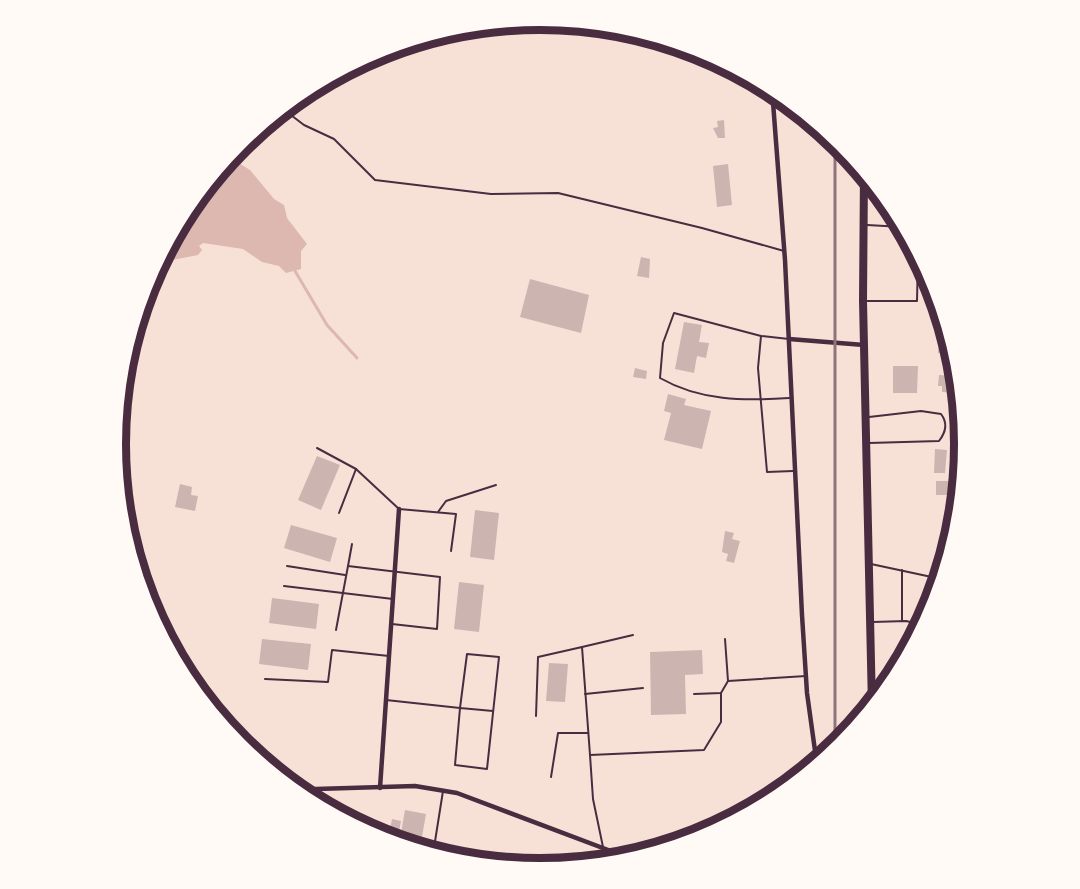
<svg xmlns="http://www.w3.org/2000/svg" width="1080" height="889" font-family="'Zilla Slab',serif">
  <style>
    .water { fill: #dcb8b0 }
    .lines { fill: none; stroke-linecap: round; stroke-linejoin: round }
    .stream { stroke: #dcb8b0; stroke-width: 3 }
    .building { fill: #ccb4b1 }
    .service { stroke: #4a2c40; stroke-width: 2 }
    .minor { stroke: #4a2c40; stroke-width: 4.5 }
    .primary { stroke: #4a2c40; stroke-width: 8 }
    .rail { stroke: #8f747c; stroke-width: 3 }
    .rim { fill: none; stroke: #4a2c40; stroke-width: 8 }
  </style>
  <rect width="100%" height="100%" fill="#f7e1d7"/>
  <path class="water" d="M230 156 242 161 239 163 250 170 274 199 284 205 287 218 307 244 301 251V269L286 273 279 266 262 262 243 249 203 243 199 246 202 250 198 255 157 263 187 208Z"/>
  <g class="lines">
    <path class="stream" d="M295 271 327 325 357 358"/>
  </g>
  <g class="building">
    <path d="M724 120 725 138H718L713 128 718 127 717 121Z"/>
    <path d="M728 164 732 205 717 207 713 166Z"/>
    <path d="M641 257 650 259 649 278 637 276Z"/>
    <path d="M530 279 589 295 581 333 520 317Z"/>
    <path d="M684 322 702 325 699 342 709 343 706 358 697 356 694 373 675 369Z"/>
    <path d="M938 330H947L954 353H938Z"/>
    <path d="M893 366H918L917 393H893Z"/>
    <path d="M635 368 647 371 646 379 633 377Z"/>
    <path d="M939 375 958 376 959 388H957V393L942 392V386H938Z"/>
    <path d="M668 394 686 399 684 405 711 411 702 449 664 440 671 413 664 411Z"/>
    <path d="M935 449 947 450 945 473H934Z"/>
    <path d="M317 456 340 465 321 510 298 500Z"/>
    <rect x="936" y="481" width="18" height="14"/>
    <path d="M180 484 192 487 191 495 198 496 195 511 175 507Z"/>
    <path d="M475 510 499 513 494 560 470 557Z"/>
    <path d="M291 525 337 538 330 562 284 548Z"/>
    <path d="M725 531 734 533 732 539 740 541 734 563 726 561 728 554 722 552Z"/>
    <path d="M459 582 484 585 479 632 454 629Z"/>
    <path d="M272 598 319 604 316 629 269 623Z"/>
    <path d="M910 630 919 632 914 641 908 640Z"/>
    <path d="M262 639 311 644 308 670 259 664Z"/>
    <path d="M702 650 703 674 685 675 686 714 651 715 650 652Z"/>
    <path d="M549 663 568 664 565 702 546 701Z"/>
    <path d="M405 810 426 814 420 848 399 844Z"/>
    <path d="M392 819 401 821 397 842 388 840Z"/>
  </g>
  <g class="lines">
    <g class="service">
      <path d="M283 109 304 125 334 139 375 180 491 194 558 193 702 228 784 251"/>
      <path d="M867 225 903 227"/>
      <path d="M865 301H917L918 254"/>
      <path d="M761 336 758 368 767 472 793 471"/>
      <path d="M789 339 761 336 674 313 663 343 660 378C700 401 744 401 789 398"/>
      <path d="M869 417 921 411 941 414C948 423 946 432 939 441L869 443"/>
      <path d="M317 448 356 469"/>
      <path d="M438 512 446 501 496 485"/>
      <path d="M339 513 356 469 399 509 456 514 451 551"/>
      <path d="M352 544 348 566 440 577 437 629 392 624"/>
      <path d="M871 564 941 579"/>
      <path d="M287 566 345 575"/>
      <path d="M902 570V621"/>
      <path d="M284 586 393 599"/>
      <path d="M873 622 906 621 923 625"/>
      <path d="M336 630 348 566"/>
      <path d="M725 639 728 681"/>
      <path d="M582 647 633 635"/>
      <path d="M265 679 328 682 332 650 389 656"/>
      <path d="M585 694 643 688"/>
      <path d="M694 694 721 693 728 681 806 676"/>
      <path d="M386 700 460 708 455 765 487 769 499 657 467 654 460 708 493 711"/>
      <path d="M536 716 538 657 582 647 590 755"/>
      <path d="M551 777 558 733H588"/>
      <path d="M603 847 593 799 590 755 704 750 721 722V693"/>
      <path d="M433 854 443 791"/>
    </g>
    <g class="minor">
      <path d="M772 89 785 260 802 615 807 693 817 765"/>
      <path d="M789 339 864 345"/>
      <path d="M380 788 399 509"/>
      <path d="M298 793 316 789 415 786 457 793 632 859"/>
    </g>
    <path class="primary" d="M864 172 863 301 872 707"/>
    <path class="rail" d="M835 139V750"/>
  </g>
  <path d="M0 0H1080V889H0ZM126 444a414 414 0 1 1 828 0a414 414 0 1 1-828 0Z" fill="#fffaf5" fill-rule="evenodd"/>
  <path class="rim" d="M126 444a414 414 0 1 1 828 0a414 414 0 1 1-828 0Z"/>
</svg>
